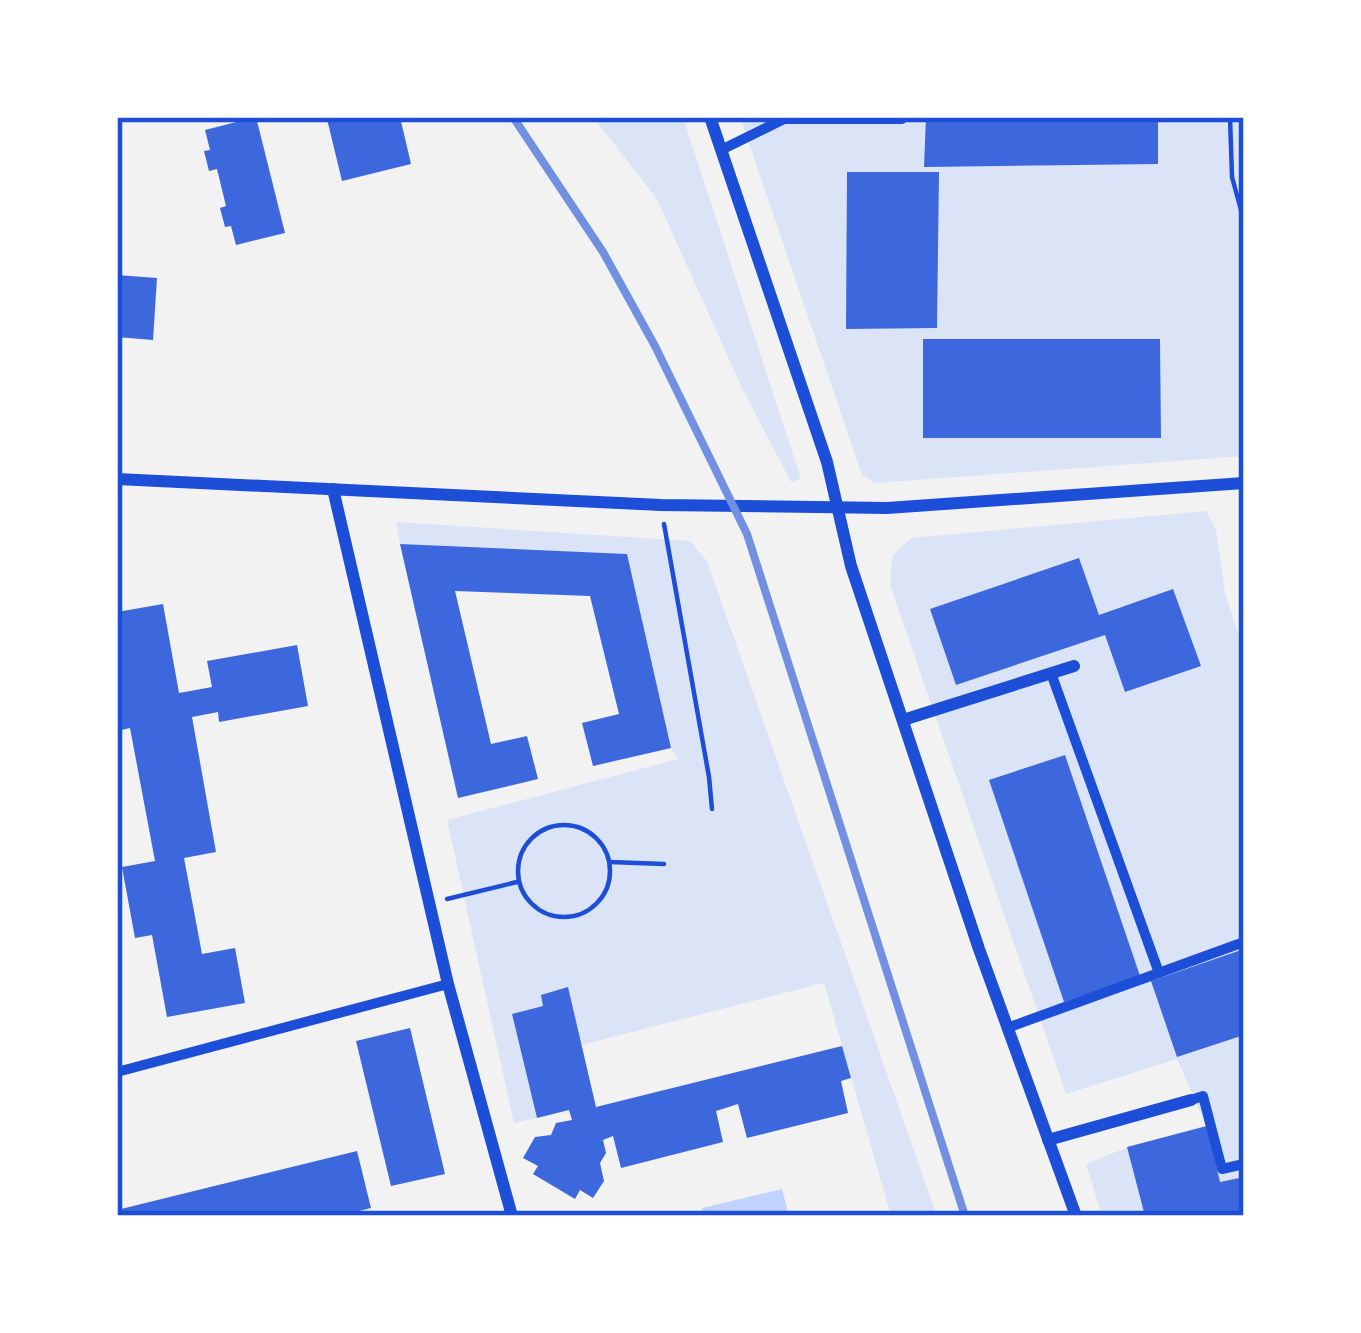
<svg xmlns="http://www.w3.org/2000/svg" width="1361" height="1333" font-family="'Roboto Condensed',sans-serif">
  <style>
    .green { fill: #dbe4f7 }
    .water { fill: #bfd3fe }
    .building { fill: #3d67dc }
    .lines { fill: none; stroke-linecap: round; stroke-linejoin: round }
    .path { stroke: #1d4ed8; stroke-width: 4.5 }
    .pedestrian { stroke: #1d4ed8; stroke-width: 10 }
    .minor { stroke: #1d4ed8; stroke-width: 12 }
    .rail { stroke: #7290e2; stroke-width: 8 }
    .neatline { fill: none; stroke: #1d4ed8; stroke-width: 4.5 }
  </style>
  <rect width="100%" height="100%" fill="#f2f2f2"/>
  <g class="green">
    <path d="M593 117H683L801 479 791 482 742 388 657 199Z"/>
    <path d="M740 117H1244V456L875 483 862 475Z"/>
    <path d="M1206 511 1216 530 1225 593 1244 652V1216H1102L1086 1164 1128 1147 1206 1125 1177 1059 1066 1094 890 585 892 556 911 538Z"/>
    <path d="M396 522 690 541 707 561 937 1216H891L824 983 581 1045 541 995 543 1006 512 1015 537 1118 514 1123 447 820 678 759 671 748 627 554 400 544Z"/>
  </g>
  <path class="water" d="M782 1189 789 1216H703L702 1208Z"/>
  <g class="building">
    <path d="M256 117 285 233 236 245 231 226 225 227 220 208 226 206 217 169 209 171 204 151 210 150 205 130Z"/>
    <path d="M334 117H400L411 164 342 181 327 119Z"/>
    <path d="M926 117H1158V164L924 167Z"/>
    <path d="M847 172H939L937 328 846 329Z"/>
    <path d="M117 275 157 278 153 340 117 337Z"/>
    <path d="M923 339H1160L1161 438H923Z"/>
    <path d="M400 544 627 554 671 748 593 766 582 723 619 714 590 596 455 591 491 744 527 736 538 779 458 798Z"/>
    <path d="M1079 558 1099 615 1173 589 1201 666 1125 692 1105 635 956 685 930 609Z"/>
    <path d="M163 604 179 693 212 687 207 661 297 645 308 706 219 722 218 712 192 717 216 852 184 858 202 954 235 948 245 1003 167 1017 152 935 135 938 122 867 155 861 130 728 117 731V704L120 703 117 686V612Z"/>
    <path d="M1065 755 1140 976 1064 1002 989 780Z"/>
    <path d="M1244 949V1035L1177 1057 1151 981Z"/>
    <path d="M568 987 596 1107 842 1046 851 1078 841 1081 848 1113 747 1138 738 1104 716 1111 723 1142 621 1168 613 1136 603 1140 606 1153 600 1163 604 1181 593 1198 580 1190 575 1199 533 1174 538 1166 523 1158 535 1137 551 1135 556 1123 572 1120 569 1110 537 1118 512 1014 543 1006 541 995Z"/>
    <path d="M410 1028 445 1174 391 1186 356 1041Z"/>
    <path d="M1207 1126 1220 1182 1244 1177V1216H1145L1127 1147Z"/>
    <path d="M357 1151 371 1208 339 1216H117V1210Z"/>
  </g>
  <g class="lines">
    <g class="path">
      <path d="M1230 117 1232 177 1244 221"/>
      <path d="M664 524 709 777 712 809"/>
      <circle cx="564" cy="871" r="46"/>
      <path d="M610 862 664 864"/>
      <path d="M447 899 517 882"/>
    </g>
    <g class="pedestrian">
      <path d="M721 150 784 119H902"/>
      <path d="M1051 673 1159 973"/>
      <path d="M1007 1028 1244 942"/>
      <path d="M117 1072 448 984"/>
      <path d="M1191 1100 1203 1096 1222 1169 1244 1164"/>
    </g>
    <g class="minor">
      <path d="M710 117 827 462 851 566 979 949 1076 1216"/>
      <path d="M117 479 661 505 887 508 1244 483"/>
      <path d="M333 489 448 984 512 1216"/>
      <path d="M903 720 1074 666"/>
      <path d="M1048 1140 1191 1100"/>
    </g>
    <path class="rail" d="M513 117 603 252 655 346 747 534 965 1216"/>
  </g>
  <rect width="1361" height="1333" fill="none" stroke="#ffffff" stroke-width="240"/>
  <rect x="120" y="120" width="1121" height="1093" class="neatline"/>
</svg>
